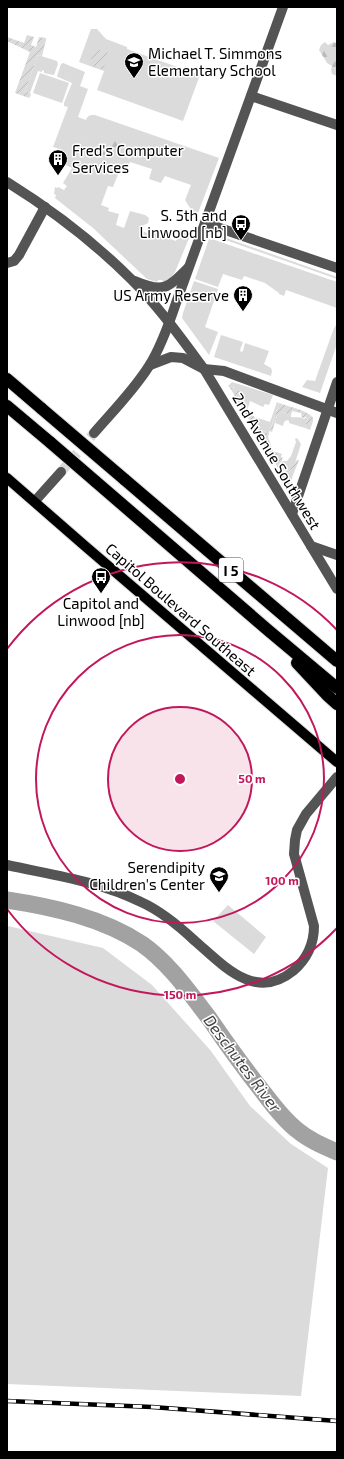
<svg xmlns="http://www.w3.org/2000/svg" width="344" height="1459" font-family="'Exo 2',sans-serif">
  <style>
    .green { fill: #dbdbdb; fill-rule: evenodd }
    .forest { fill: url(#forest-firs) }
    .garden { fill: url(#garden-furrows) }
    .lines { fill: none; stroke-linecap: round; stroke-linejoin: round }
    .river { stroke: #a2a2a2; stroke-width: 17 }
    .minor-tunnel { stroke: #d9d9d9; stroke-width: 10; stroke-dasharray: 10 5; stroke-linecap: butt }
    .major-casing { stroke: #dbdbdb; stroke-width: 12 }
    .highway-casing { stroke: #dbdbdb; stroke-width: 14 }
    .minor { stroke: #545454; stroke-width: 10 }
    .major { stroke: #000; stroke-width: 10 }
    .highway { stroke: #000; stroke-width: 12 }
    .rail-casing { stroke: #000; stroke-width: 4.5 }
    .rail { stroke: #fff; stroke-width: 3; stroke-dasharray: 9; stroke-linecap: butt }
    .highway-bridge-casing { stroke: #dbdbdb; stroke-width: 14; stroke-linecap: butt }
    .highway-bridge { stroke: #000; stroke-width: 12 }
    .ring { fill: none; stroke: #c2185b; stroke-width: 2 }
    .labels { text-anchor: middle; dominant-baseline: central; stroke-width: 3; stroke-linejoin: round; paint-order: stroke }
    .shield { fill: #fff; stroke: #4c4c4c; stroke-width: 1 }
    .shield-label { font-size: 14px; font-weight: bold; fill: #000 }
    .poi-label { font-size: 15px; fill: #000; stroke: #fff; text-anchor: end }
    .street-label { font-size: 15px; fill: #000; stroke: #fff }
    .water-label { font-size: 16px; font-style: italic; fill: #434343; stroke: #fff }
    .centre { fill: #c2185b; stroke: #fff; stroke-width: 2 }
    .ring-label { font-size: 12px; text-anchor: middle; font-weight: bold; fill: #c2185b; stroke: #fff; stroke-width: 3; stroke-linejoin: round; paint-order: stroke }
  </style>
  <defs>
    <pattern id="forest-firs" width="22" height="20" patternUnits="userSpaceOnUse"><rect width="22" height="20" fill="#dbdbdb"/><path d="M5 1l3.5 6h-7zM16 11l3.5 6h-7z" fill="#bababa"/></pattern>
    <pattern id="garden-furrows" width="10" height="10" patternUnits="userSpaceOnUse"><rect width="10" height="10" fill="#dbdbdb"/><path d="M-1 1l2-2M0 10L10 0M9 11l2-2" fill="none" stroke="#bababa"/></pattern>
  </defs>
  <rect width="100%" height="100%" fill="#fff"/>
  <g class="green">
    <path d="M91 29H97L106 39 127 47V49L200 75 183 121 97 90 104 71 79 62Z"/>
    <path d="M38 55 57 61 58 64 54 75H53L44 73V71L42 70V72L38 71 30 93 25 91Z"/>
    <path d="M63 63 85 72 80 86 88 89 78 117 86 120C88 115 90 115 95 115L219 158 198 213 192 211 185 200 191 185 165 176 161 183 149 179 152 169 130 162 127 170 119 168 117 171 119 172 113 187 108 186 101 205 109 208 108 211 119 214 116 225 124 228 130 211 145 215 149 218 148 223 142 226 141 230 147 233 148 231 176 241 181 229H186L192 231 175 272 171 278 163 282 162 280H158L157 282 147 279 93 228 55 198 56 195 54 194 55 187 57 188 58 187 64 190 67 186 63 183 72 168 64 164 61 167 59 161 63 150 53 147 68 107 64 106V103L72 83 58 77 57 76 61 64ZM108 141 122 146 125 150 136 149 129 159 126 156 123 158 113 149 109 152 101 150 106 146Z"/>
    <path d="M40 73 69 83 62 103 33 93Z"/>
    <path d="M215 234 337 277V279L214 236Z"/>
    <path d="M209 239 211 240 212 239 337 282V308L286 290 284 296 279 294V293L265 283 244 276 242 280 223 274 218 287 195 279Z"/>
    <path d="M194 281 218 289 205 327 218 332 209 355 182 318 183 313Z"/>
    <path d="M337 324V344L320 393 302 387 307 380 315 381 334 328Z"/>
    <path d="M221 335 243 342 240 350 241 352 243 351 245 343 269 351 264 364 271 368 272 371 271 376 214 357Z"/>
    <path d="M232 382 273 395 269 405 265 404 263 407 250 401 248 408 239 392V390L234 387 230 388 228 386Z"/>
    <path d="M277 402 279 403 269 433 263 431 254 419 258 418 270 422Z"/>
    <path d="M282 412 291 415V417C295 418 298 416 304 419L307 417 308 421 306 422 305 428 289 423V421L287 420 284 422 283 426 275 423 277 416Z"/>
    <path d="M297 438 301 444C298 453 295 467 288 473L279 467V464L283 461H287L291 456 296 442 295 439Z"/>
    <path d="M228 905 266 937 254 954 213 921Z"/>
    <path d="M7 923 8 926 103 948 152 985 211 1051 250 1106 291 1144 328 1168 301 1396 7 1384Z"/>
  </g>
  <g class="forest">
    <path d="M325 42 328 45 334 42 337 44V76L332 74 331 70 332 66 327 63 319 50 321 45Z"/>
    <path d="M111 132 114 136 117 134 120 136V139L123 141 122 146H126L125 150 139 149 144 152 143 156 134 162 126 156 117 161 112 160 109 157 116 153 113 150 106 154 101 156V150L106 146 104 142 108 141V137Z"/>
  </g>
  <g class="garden">
    <path d="M27 35 34 37 31 45 36 47 39 37 46 38V40L42 56 38 55 25 91 30 93 31 95 29 98 15 93 30 52 7 41V37L24 43Z"/>
    <path d="M95 48 109 53 103 70 89 65Z"/>
    <path d="M237 387 239 388V392L248 408 247 410 252 412 251 415 255 417 254 419 263 431 269 433 268 437 273 451 282 454 281 457 283 458 281 462 279 464 278 468 230 388Z"/>
    <path d="M279 403C287 406 310 411 313 418 314 421 311 426 310 430L305 428 306 422 308 421 307 417 302 418 301 413 292 411 291 415 282 412 277 416 272 432 270 431Z"/>
    <path d="M297 460H299L288 488 278 471 281 467 283 471 288 473C292 469 292 464 297 460Z"/>
  </g>
  <g class="lines">
    <path class="river" d="M7 900C53 907 103 918 142 944 169 963 189 992 209 1018 226 1043 244 1068 263 1092 273 1105 283 1119 297 1130 309 1140 323 1146 337 1152"/>
    <path class="minor-tunnel" d="M61 472 94 433"/>
    <defs>
      <path id="major" d="M7 478 85 546 337 762"/>
      <g id="highway">
        <path d="M7 379 42 409"/>
        <path d="M7 406 51 443"/>
        <path d="M124 479 337 661"/>
        <path d="M95 481 269 631 337 688"/>
        <path d="M297 663 327 695 337 704"/>
      </g>
    </defs>
    <use href="#major" class="major-casing"/>
    <use href="#highway" class="highway-casing"/>
    <g class="minor">
      <path d="M251 96 337 125"/>
      <path d="M7 182C52 210 94 242 131 279 159 307 181 338 204 369L337 589"/>
      <path d="M205 223 337 268"/>
      <path d="M7 263 14 261 19 255 45 207"/>
      <path d="M135 281C163 293 167 289 188 268"/>
      <path d="M150 365 171 357 183 358 204 369 224 371 337 413"/>
      <path d="M94 433C113 411 134 390 149 366 161 347 169 324 176 303L283 7"/>
      <path d="M35 501 61 472"/>
      <path d="M292 514 337 382"/>
      <path d="M311 546 337 555"/>
      <path d="M7 865C52 875 99 881 141 902 161 911 179 926 195 941 223 965 255 1002 293 971 307 959 314 944 314 926L294 854 295 840 297 830 306 814 337 777"/>
    </g>
    <use href="#major" class="major"/>
    <use href="#highway" class="highway"/>
    <defs>
      <path id="rail" d="M7 1401 152 1407 337 1421"/>
    </defs>
    <use href="#rail" class="rail-casing"/>
    <use href="#rail" class="rail"/>
    <defs>
      <g id="highway-bridge">
        <path d="M42 409 124 479"/>
        <path d="M51 443 95 481"/>
      </g>
    </defs>
    <use href="#highway-bridge" class="highway-bridge-casing"/>
    <use href="#highway-bridge" class="highway-bridge"/>
  </g>
  <circle cx="180" cy="779" r="72" fill="#c2185b" fill-opacity=".12"/>
  <g class="ring">
    <circle cx="180" cy="779" r="72"/>
    <circle cx="180" cy="779" r="144"/>
    <path d="M337 928A216 216 0 0 1 7 909M7 649A216 216 0 0 1 337 630"/>
  </g>
  <defs>
    <symbol id="school-pin" viewBox="-11 -11 22 30"><path d="M0 17L-7.5 6A9.5 9.5 0 1 1 7.5 6Z" fill="#000" stroke="#fff"/><path d="M0-5L7-2L0 1L-7-2ZM-4 1L0 2.5L4 1V4Q0 6-4 4Z" fill="#fff"/></symbol>
    <symbol id="building-pin" viewBox="-11 -11 22 30"><path d="M0 17L-7.5 6A9.5 9.5 0 1 1 7.5 6Z" fill="#000" stroke="#fff"/><path d="M-4-6H4V6H1V3H-1V6H-4ZM-2.5-4.3h1.7v1.8h-1.7ZM.8-4.3h1.7v1.8H.8ZM-2.5-1h1.7V.8h-1.7ZM.8-1h1.7V.8H.8Z" fill="#fff"/></symbol>
    <symbol id="bus-pin" viewBox="-11 -11 22 30"><path d="M0 17L-7.5 6A9.5 9.5 0 1 1 7.5 6Z" fill="#000" stroke="#fff"/><path d="M-5-6H5V4H4V6H2V4H-2V6H-4V4H-5ZM-3.5-4V0h7V-4ZM-3.5 1.2v1.5H-2V1.2ZM2 1.2v1.5H3.5V1.2Z" fill="#fff"/></symbol>
  </defs>
  <g fill-rule="evenodd">
    <use href="#school-pin" x="123" y="51" width="22" height="30"/>
    <use href="#building-pin" x="47" y="148" width="22" height="30"/>
    <use href="#bus-pin" x="230" y="213" width="22" height="30"/>
    <use href="#building-pin" x="232" y="284" width="22" height="30"/>
    <use href="#bus-pin" x="90" y="566" width="22" height="30"/>
    <use href="#school-pin" x="208" y="865" width="22" height="30"/>
  </g>
  <g class="labels">
    <rect class="shield" x="219" y="558" width="24" height="24" rx="3"/>
    <g class="shield-label">
      <text x="231" y="570">I 5</text>
    </g>
    <g class="poi-label">
      <text x="148" y="53" text-anchor="start">Michael T. Simmons<tspan x="148" dy="17">Elementary School</tspan></text>
      <text x="72" y="150" text-anchor="start">Fred's Computer<tspan x="72" dy="17">Services</tspan></text>
      <text x="227" y="215">S. 5th and<tspan x="227" dy="17">Linwood [nb]</tspan></text>
      <text x="229" y="295">US Army Reserve</text>
      <text x="101" y="603" text-anchor="middle">Capitol and<tspan x="101" dy="17">Linwood [nb]</tspan></text>
      <text x="205" y="867">Serendipity<tspan x="205" dy="17">Children's Center</tspan></text>
    </g>
    <g class="street-label">
      <text transform="translate(277 461) rotate(59)">2nd Avenue Southwest</text>
      <text transform="translate(181 609) rotate(41)">Capitol Boulevard Southeast</text>
    </g>
    <g class="water-label">
      <text transform="translate(243 1063) rotate(53)">Deschutes River</text>
    </g>
  </g>
  <circle cx="180" cy="779" r="6" class="centre"/>
  <g class="ring-label">
    <text x="252" y="783">50 m</text>
    <text x="282" y="885">100 m</text>
    <text x="180" y="999">150 m</text>
  </g>
  <rect width="344" height="1459" fill="none" stroke="#000000" stroke-width="16"/>
</svg>
